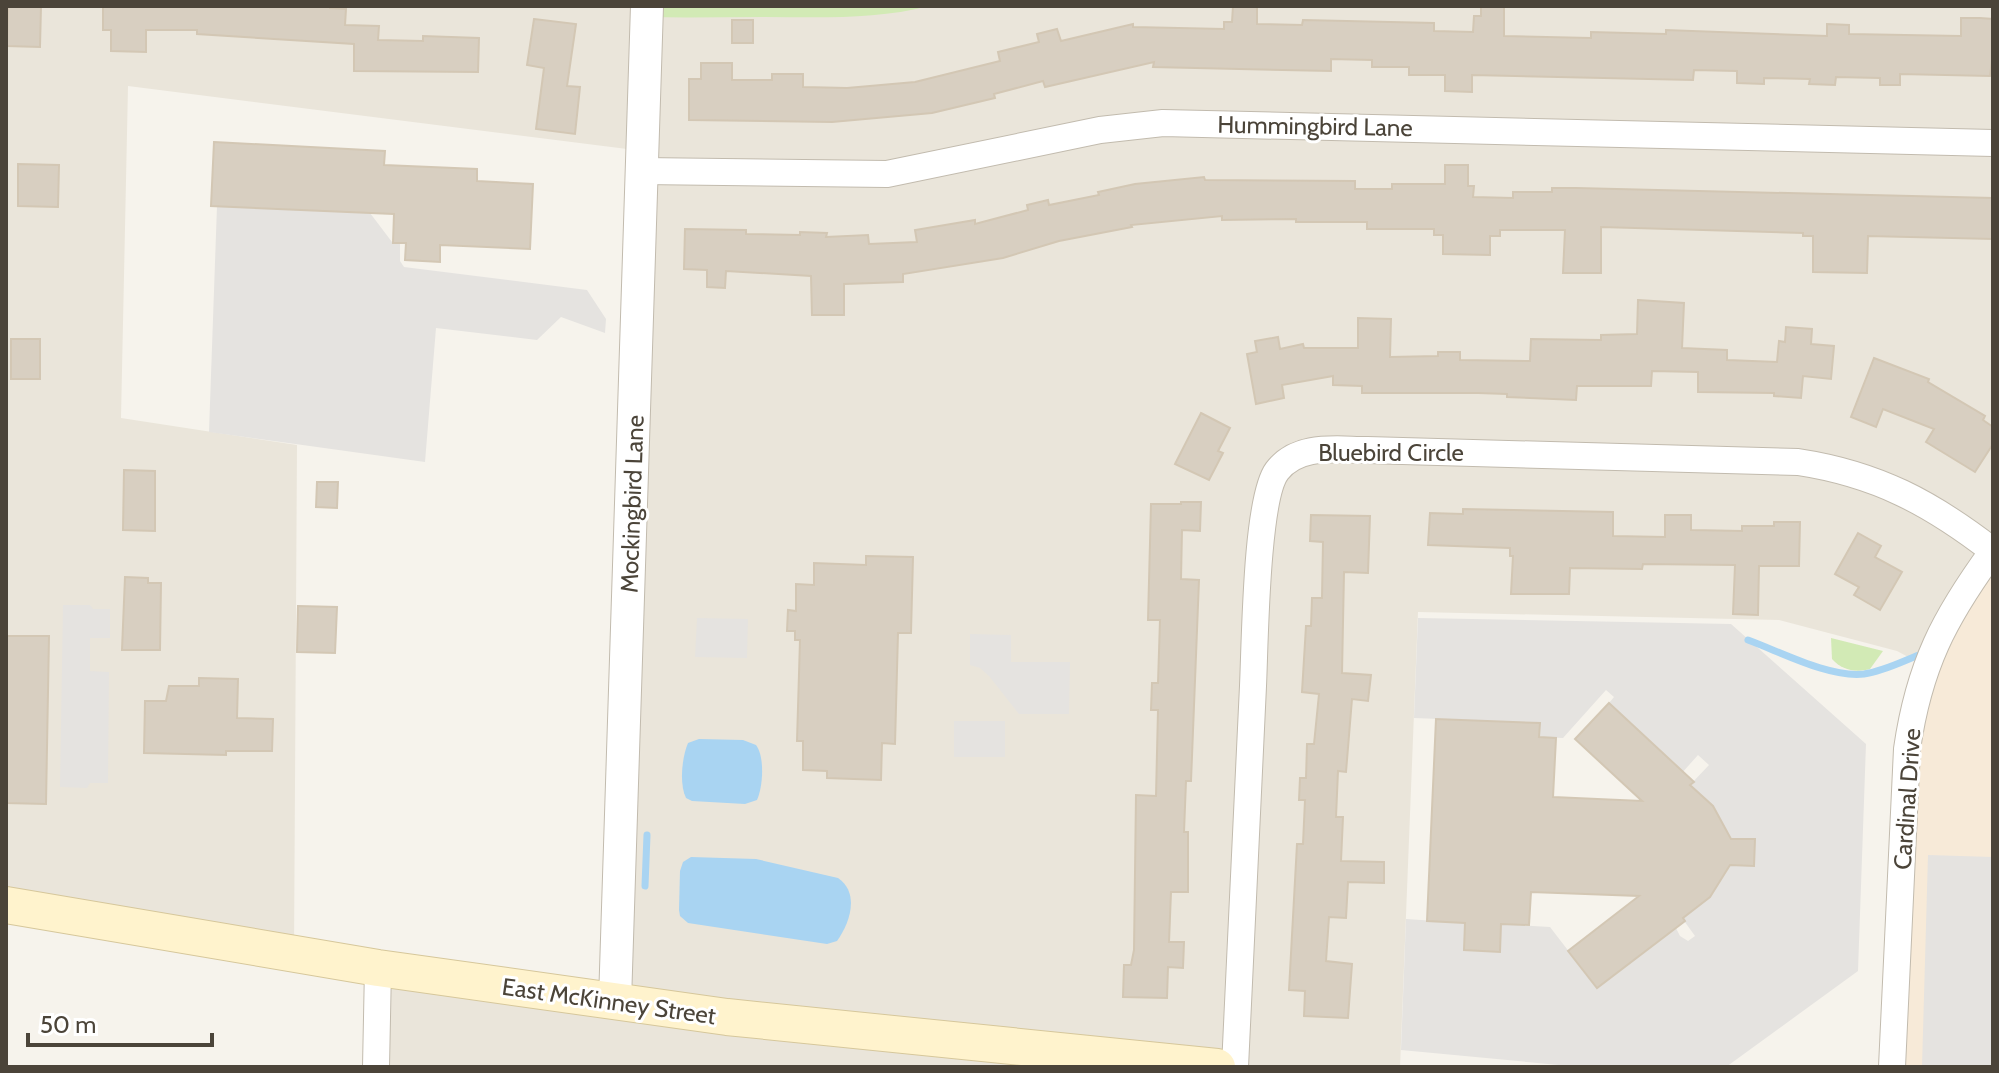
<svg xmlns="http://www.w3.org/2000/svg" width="1999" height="1073" font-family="Cabin,sans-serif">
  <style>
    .residential { fill: #eae5da }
    .commercial { fill: #f7ead8 }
    .green { fill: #d2eab5 }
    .parking { fill: #e5e3e0 }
    .water { fill: #a9d4f2 }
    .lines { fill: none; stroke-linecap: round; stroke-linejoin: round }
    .stream { stroke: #a9d4f2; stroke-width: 7 }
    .building { fill: #d8cfc1; stroke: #d3c7b4; stroke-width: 2 }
    .minor-casing { stroke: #c2bbae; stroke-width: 28 }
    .tertiary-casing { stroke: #c2bbae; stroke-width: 34 }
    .secondary-casing { stroke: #d6c79b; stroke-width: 38 }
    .minor { stroke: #fff; stroke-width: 26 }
    .tertiary { stroke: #fff; stroke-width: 32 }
    .secondary { stroke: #fff3cd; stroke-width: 36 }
    .labels { text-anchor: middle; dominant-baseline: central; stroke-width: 6; stroke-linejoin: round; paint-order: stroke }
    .street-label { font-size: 24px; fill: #4b4439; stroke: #fff }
  </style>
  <rect width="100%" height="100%" fill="#f6f3ec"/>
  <path class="residential" d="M6 6H1993V551L1925 666 1897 651 1779 620 1418 612 1400 1067H376L378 968 614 1001 643 151 128 86 121 418 297 445 294 954 6 905Z"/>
  <path class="commercial" d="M1993 551V1067H1892L1910 727Z"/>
  <g class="green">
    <path d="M647 6H929C875 20 820 17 764 17 725 17 686 18 647 17Z"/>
    <path d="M1831 638 1883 651 1870 669C1855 673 1842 670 1832 659Z"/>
  </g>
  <g class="parking">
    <path d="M217 206 370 213 392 242 400 243V261L404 267 587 290 606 319 605 333 561 317 537 340 436 328 425 462 209 432Z"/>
    <path d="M63 605H90L93 609H110V638H90V671L109 672 108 783H90L87 788 60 787Z"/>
    <path d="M697 618 748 619 747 658 695 657Z"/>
    <path d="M1418 618 1731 624 1866 744 1858 971 1726 1067H1580L1401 1050 1406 919 1466 923 1465 950 1500 952 1501 924 1550 927 1597 988 1669 933 1674 924 1680 936 1688 941 1695 936 1682 918 1710 897 1730 865H1754L1755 840 1731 839 1713 806 1690 785 1709 765 1698 755 1681 774 1682 771 1609 703 1614 697 1606 690 1563 738 1539 737V723L1414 718Z"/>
    <path d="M970 634 1011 635V662H1070L1069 714H1019L989 676 980 668 970 665Z"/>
    <rect x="954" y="721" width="51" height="36"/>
    <path d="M1928 855 1993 857V1067H1922Z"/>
  </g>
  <g class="water">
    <path d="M699 739 743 740 756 745C765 757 763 787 757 800L745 804 692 801 686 798C679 784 682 757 688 743Z"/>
    <path d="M691 857 756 859 838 878C860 893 850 923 837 941L827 944 688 923 680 916 679 910 680 871 683 862Z"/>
  </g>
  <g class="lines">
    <g class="stream">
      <path d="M1748 640C1781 652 1829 678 1864 674 1885 671 1905 660 1924 653"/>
      <path d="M645 886 647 835"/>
    </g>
  </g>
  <g class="building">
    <path d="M8 6H41L40 47 7 46Z"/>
    <path d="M114 6H330V8L346 9 345 25 379 26 378 40 423 41V36L479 38 478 72 354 71V44L197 34V30H146V52L111 51V30H103V7Z"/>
    <path d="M1233 6 1257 7V24L1302 25 1303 20 1434 23V31L1473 32 1474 16H1481V6H1504V36L1591 38V32L1666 34V30L1827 36V24L1849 25V34L1961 36V18H1980L1993 19V52L1990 76 1900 74V85H1880V78L1836 77 1835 85 1809 84 1810 79 1764 78V84L1737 83V71L1694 70 1693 80 1472 75V92L1445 91V75H1409V67H1372V60L1331 59V71L1153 67 1154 62 1045 87 1043 81 994 94 995 98 932 113 832 122 689 120V79H701V63H732V80H772V74H803V87L847 88 915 82 1000 61 998 52 1039 42 1037 34 1057 29 1061 41 1133 24V27L1224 29V22H1232Z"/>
    <path d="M534 19 576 24 567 86 580 87 575 134 536 129 544 68 527 65Z"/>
    <rect x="732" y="20" width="21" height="23"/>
    <path d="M214 142 385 151 384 165 477 169V181L533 184 530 249 440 245V262L405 260 406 243H393L394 214 211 206Z"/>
    <path d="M18 164 59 165 58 207 18 206Z"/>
    <path d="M1445 165H1468V186H1474L1473 197 1513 198V192H1552V188H1576L1993 198V239L1868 236 1867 273 1813 272V236H1803V233L1601 227V273H1563L1565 230H1500V236H1490V255L1443 254V235H1434V229H1367V222H1296V219L1222 220V216L1131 225 1132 227 1059 241 1003 258 903 274V282L844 284V315H812L811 276 726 271 725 288 707 287V270L684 269 685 229 746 230V234L800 235V232L827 233 826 237 868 235 869 244 917 242 915 230 975 220V224L1028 210 1027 205 1048 200 1049 205 1099 195 1098 192 1135 184 1204 177 1205 180 1355 181V189H1392V184H1445Z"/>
    <path d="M1638 300 1684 303 1682 348 1727 350V360L1777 362 1779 341 1785 342 1786 327 1812 329 1811 344 1834 346 1831 379 1803 376 1801 398 1774 396V393L1698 392V372L1652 371 1651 386H1577L1576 400 1507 397V394L1478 393H1362V386L1333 385V376L1282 385 1284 398 1256 404 1247 354 1257 352 1255 341 1278 337 1280 349 1303 344 1304 348H1358V318L1391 319 1390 357 1438 356V352H1460V360L1530 361 1531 339 1601 340V335L1637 334Z"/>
    <rect x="11" y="339" width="29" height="40"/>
    <path d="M1874 358 1929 379 1928 382 1985 416 1983 420 1993 427V444L1975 472 1926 442 1934 429 1883 409 1876 427 1851 417Z"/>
    <path d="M1201 413 1230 428 1218 451 1223 453 1209 480 1175 464Z"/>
    <path d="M124 470 155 471V531L123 530Z"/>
    <path d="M317 482H338L337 508 316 507Z"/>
    <path d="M1181 502H1201L1200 531 1182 530 1181 579 1199 580 1191 781H1186L1184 832H1188V892H1171L1169 942H1184L1183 968 1168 967 1167 998 1123 997 1124 965H1131L1134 950 1136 795 1156 796 1158 710H1151L1152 683H1158L1160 620H1148L1151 504H1181Z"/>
    <path d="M1463 509 1613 512V536L1665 537V515H1691V530L1742 531V526H1774V522H1800L1799 566H1759L1758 615 1733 614 1735 565 1643 564 1642 569 1570 568 1569 594H1511L1513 556H1510V548L1428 545 1430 513 1463 514Z"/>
    <path d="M1311 515 1370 516 1368 573 1344 572 1342 673 1371 675 1368 701 1352 699 1346 772 1338 771 1336 817H1343L1341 861 1384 862V883L1348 882 1346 918 1329 917 1326 961 1352 964 1348 1018 1304 1016 1305 991 1289 990 1297 844H1303L1305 800H1299L1300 778H1306L1307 744H1314L1319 694 1302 692 1306 626H1311L1312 598H1322L1323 542 1310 541Z"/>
    <path d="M1858 533 1881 546 1875 557 1902 572 1880 610 1854 595 1859 587 1835 574Z"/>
    <path d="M866 556 913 557 911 633H898L895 744 882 743 881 780 827 778V771L803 770V741H797L800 640H795V631H787L788 610 796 611V584L814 585V563L866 565Z"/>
    <path d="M125 577 148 578V583H161L160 650H122Z"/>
    <path d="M298 606 337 607 335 653 297 652Z"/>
    <path d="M6 636H49L46 804 6 803Z"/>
    <path d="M199 678 238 679 237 718 273 719 272 751H226V755L144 753 145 701H166L169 686H199Z"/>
    <path d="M1609 703 1694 782 1690 785 1713 806 1731 839H1755L1754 866 1730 865 1710 897 1683 918 1685 921 1597 988 1568 951 1639 896 1531 892 1529 925 1501 924 1500 952 1464 950 1465 923 1427 921 1436 719 1540 723 1539 737 1556 738 1553 797 1642 801 1575 739Z"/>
  </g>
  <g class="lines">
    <defs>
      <g id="minor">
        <path d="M642 171 887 174 1100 130 1163 123 1993 143"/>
        <path d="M376 1067 378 968"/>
        <path d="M1235 1067C1241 940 1247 813 1253 686 1255 644 1256 499 1277 471 1298 443 1337 450 1367 450L1798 462C1877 474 1931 503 1993 551"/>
        <path d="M1892 1067 1907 749C1919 666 1944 618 1993 551"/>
      </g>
      <path id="tertiary" d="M615 1001 647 6"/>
      <path id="secondary" d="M6 905 378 968 727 1017 1217 1067"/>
    </defs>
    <use href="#minor" class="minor-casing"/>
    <use href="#tertiary" class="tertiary-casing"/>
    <use href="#secondary" class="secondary-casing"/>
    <use href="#minor" class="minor"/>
    <use href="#tertiary" class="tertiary"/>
    <use href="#secondary" class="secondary"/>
  </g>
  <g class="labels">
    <g class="street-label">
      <text transform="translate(1315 126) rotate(1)">Hummingbird Lane</text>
      <text x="1391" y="452">Bluebird Circle</text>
      <text transform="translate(632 504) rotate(-88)">Mockingbird Lane</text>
      <text transform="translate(1907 799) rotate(-86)">Cardinal Drive</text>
      <text transform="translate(609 1001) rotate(8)">East McKinney Street</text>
    </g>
  </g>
  <rect width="1999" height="1073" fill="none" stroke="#4b4439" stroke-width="16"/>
  <path d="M28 1033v12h184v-12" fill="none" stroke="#4b4439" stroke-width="4"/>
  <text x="40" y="1033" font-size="24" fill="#4b4439" stroke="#ffffff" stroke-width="6" paint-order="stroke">50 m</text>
</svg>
